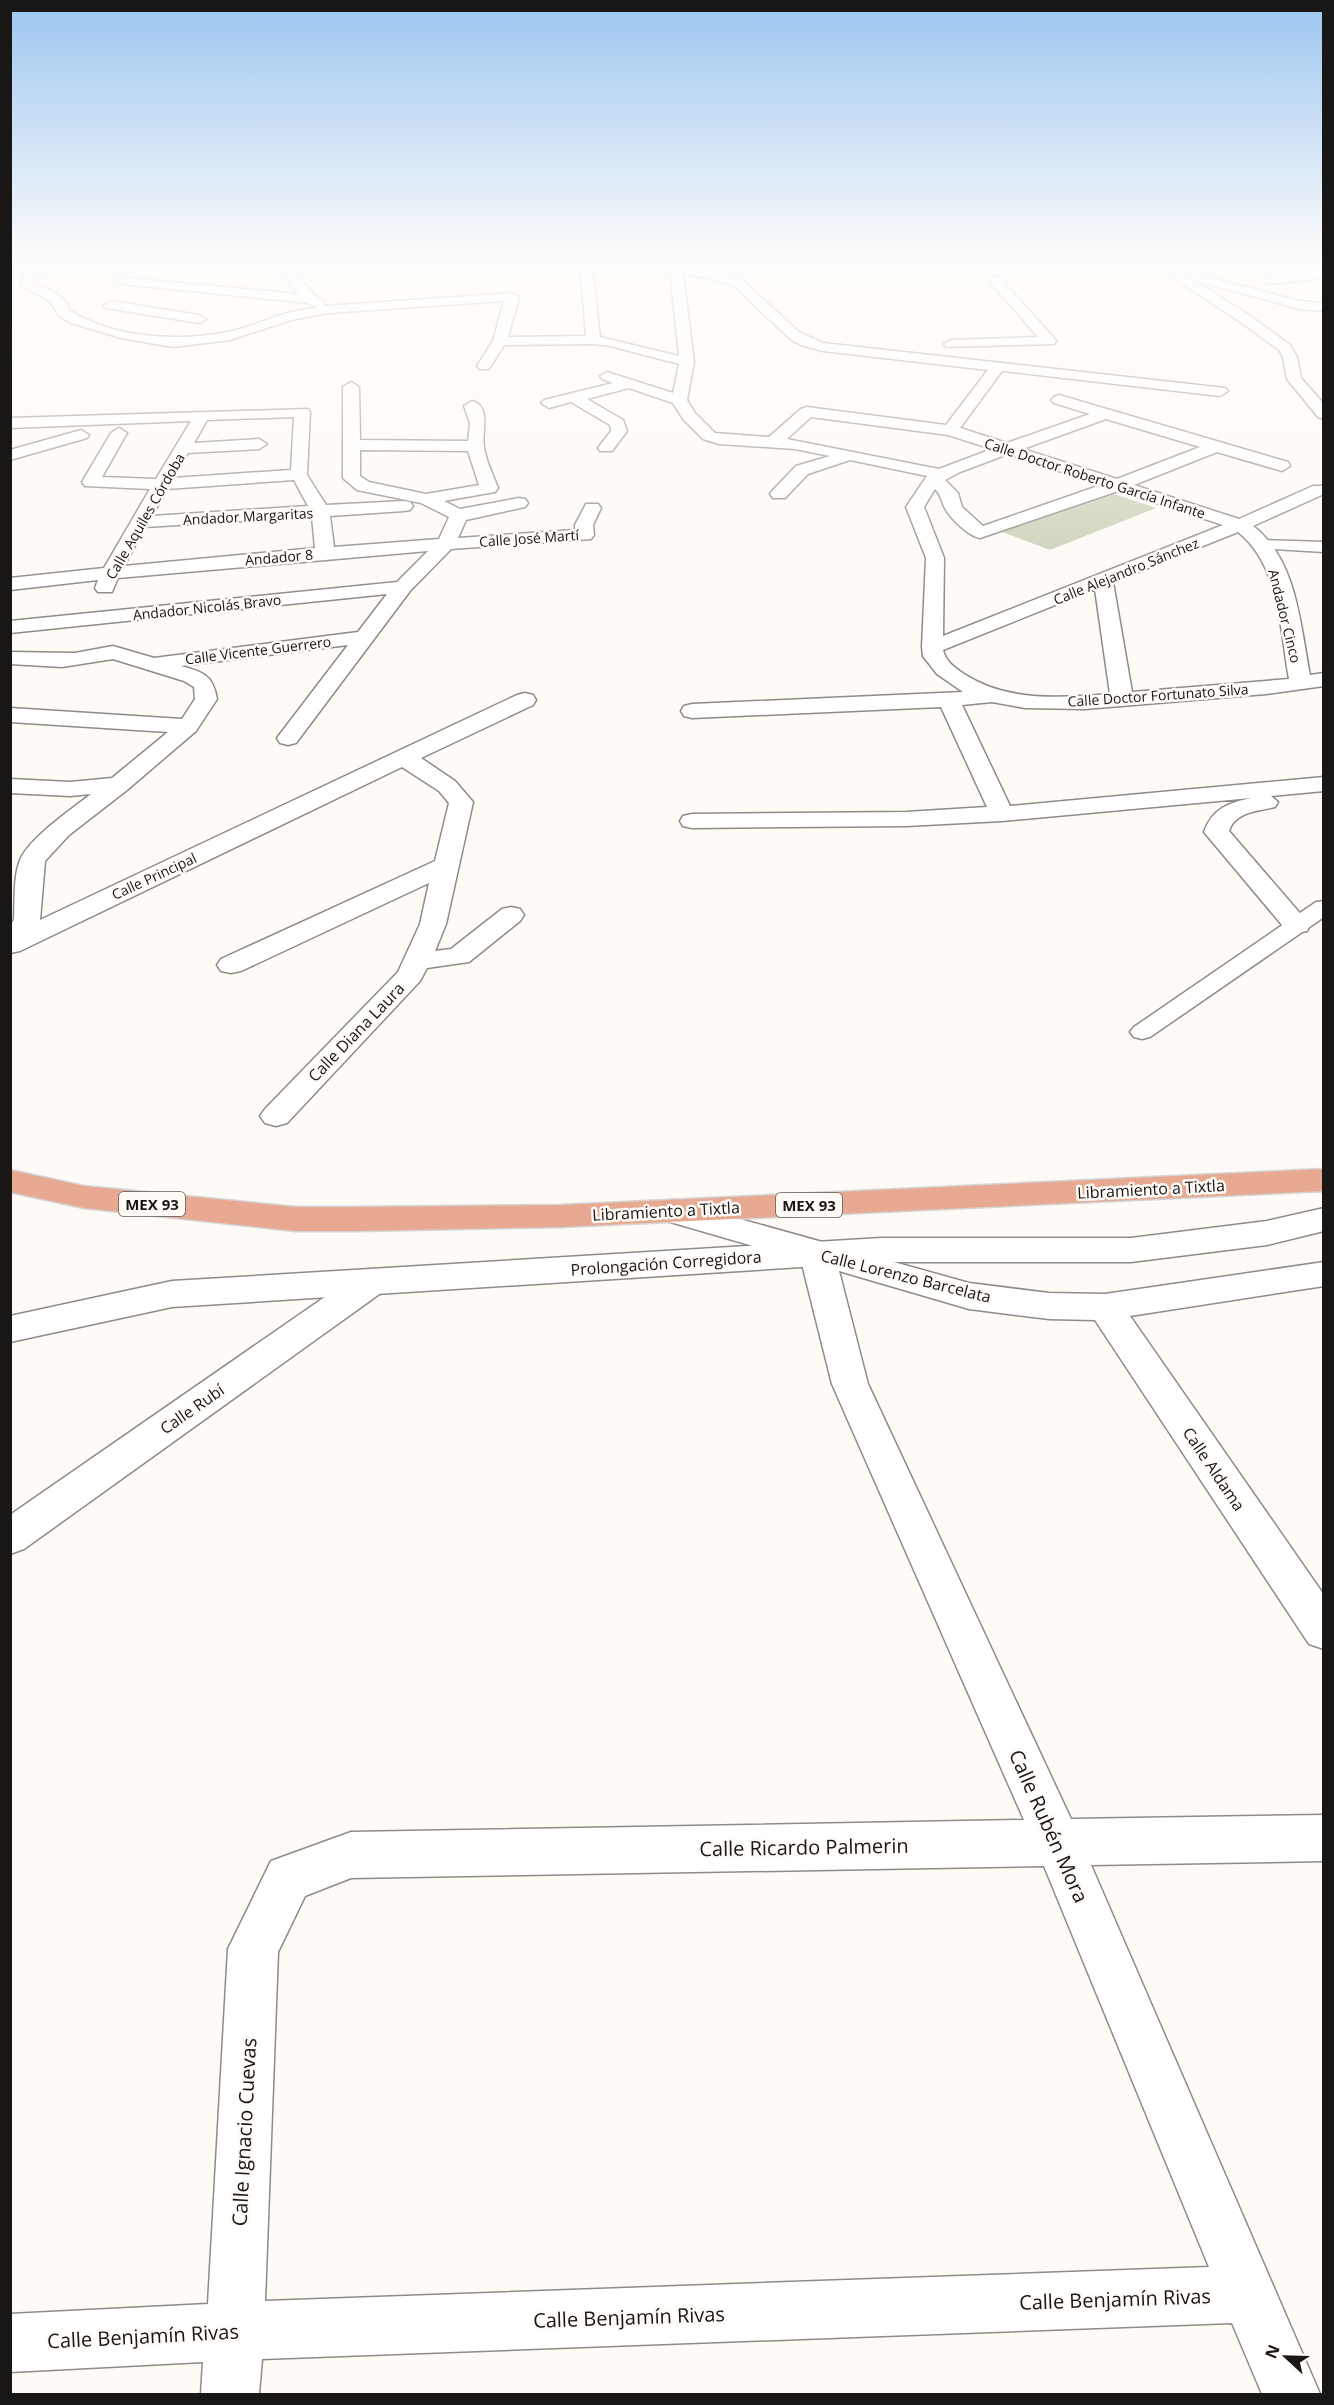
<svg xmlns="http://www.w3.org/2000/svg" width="1334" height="2405" font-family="'Open Sans',sans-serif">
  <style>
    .green { fill: #cad0b6 }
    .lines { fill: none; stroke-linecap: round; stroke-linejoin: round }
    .pedestrian-casing { stroke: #8f8b88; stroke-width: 3 }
    .minor-casing { stroke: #8f8b88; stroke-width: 3 }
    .tertiary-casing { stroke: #8f8b88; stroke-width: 3 }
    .primary-casing { stroke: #d5d5d5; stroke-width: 3 }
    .pedestrian { fill: #fff; fill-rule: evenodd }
    .minor { fill: #fff; fill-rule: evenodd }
    .tertiary { fill: #fff; fill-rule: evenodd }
    .primary { fill: #e7a992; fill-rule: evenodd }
    .labels { text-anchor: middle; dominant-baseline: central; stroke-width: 5; stroke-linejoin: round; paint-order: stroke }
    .far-street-label { font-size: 14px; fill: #181715; stroke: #fefaf6 }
    .shield { fill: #fefaf6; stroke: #5d5b58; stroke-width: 1.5 }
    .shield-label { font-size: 15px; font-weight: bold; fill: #181715 }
    .street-label { font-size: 16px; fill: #181715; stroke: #fefaf6 }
    .near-street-label { font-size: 20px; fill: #181715; stroke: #fefaf6 }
  </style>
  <rect width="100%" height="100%" fill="#fefaf6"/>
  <path class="green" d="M1108 492 1156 508 1050 550 1002 532Z"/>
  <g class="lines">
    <defs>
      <g id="pedestrian">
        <path d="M1262 540 1324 542V552L1257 548 1254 545Z"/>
        <path d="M1324 901V917L1150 1037 1142 1039 1134 1037 1130 1032 1134 1027 1316 902Z"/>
      </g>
      <g id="minor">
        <path d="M59 262H78L34 278V283C46 289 67 295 69 310 114 338 176 342 227 332 245 329 263 321 280 315 292 311 305 310 317 307L308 303 122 284 116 280 118 277 299 294 270 262H283L316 296 324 301V306L512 293 519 297 508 337 586 336 581 274 587 270 593 274 600 337 679 356 670 271 643 265 641 262H665L740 278 799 332 823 343 1225 388 1228 391 1220 396 1002 371 960 428 1007 443 1090 414 1054 403 1051 400 1054 397 1059 395 1288 462 1290 466 1282 471 1217 452 1134 485 1239 519 1313 486H1324V494L1253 526C1297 560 1300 624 1310 675L1324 673V686L1266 694 1085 709 1025 708 992 702 962 705 1010 806 1324 777V791L1271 796 1278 802 1275 807C1257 811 1235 812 1229 831L1310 925 1307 931 1297 933 1287 931 1204 832C1212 809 1228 803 1251 798L1002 821 906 826 692 828 683 826 680 821 683 816 692 814 906 812 987 807 941 707 692 718 684 716 681 711 684 706 692 704 963 692 937 674 923 656 922 647 926 558 906 507 927 476 850 460 808 474 785 498H773L770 494 773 490 796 466 830 456 795 449 719 444 703 439 683 419 673 403 629 388 587 399 623 420 627 431 612 451H600L598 448 611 431 610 425 571 402 549 408 541 403 544 400 613 383 602 379 600 376 607 372 673 393 679 364 610 346 593 344 504 345 489 369H479L477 366 493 341 504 301 329 313 291 320 230 340 173 347 121 338 71 323 58 315 51 302 21 285 24 273ZM683 273 732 284 789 338 801 345 823 351 988 370 946 425 807 407 801 409 769 437 715 433 695 413 687 400 694 362ZM811 417 948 435 992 449 939 469 787 439ZM1106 419 1200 447 1117 479 1023 449ZM1008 454 1101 485 983 526 962 507 958 493 945 480 960 472ZM935 489C942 496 941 502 946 510 952 520 969 536 980 538L1118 491 1223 525 943 636 944 558 924 507ZM1238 532C1280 565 1280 630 1289 679L1132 692 1113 582ZM1095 589 1110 694C1061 698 1007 702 964 674 954 667 946 662 943 650Z"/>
        <path d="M1149 262H1164L1190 278 1191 274 1195 273 1299 301 1324 303V311L1299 309 1193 280 1249 315 1290 345 1297 357 1301 378 1324 404V419L1318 417 1287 379 1283 357 1279 350 1239 321Z"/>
        <path d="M1324 270V278L1269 284 1263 280 1269 276Z"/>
        <path d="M995 276 999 277 1054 338 1056 341 1054 344 946 347 944 344 951 340 1038 337 991 283 989 280 991 277Z"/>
        <path d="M111 301 199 315 206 319 199 323 106 308 104 305Z"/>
        <path d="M351 382 359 387 360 440 468 441 470 423 464 406 472 401C492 406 481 434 484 447 486 461 493 475 498 488L495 492 489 493 444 501 460 509 519 498 525 499 528 503 525 507 466 520 458 538 575 530V525L586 504H598L601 508 593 525 594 535 591 539 451 549 410 591 296 743 288 745 280 743 277 738 348 645 181 666C203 672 213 675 217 699L196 731 127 790 69 835 45 861 40 920 517 695 525 693 533 695 536 700 533 705 421 758 455 781 473 802 446 924 435 951 451 949 502 909 511 907 520 909 524 915 520 921 469 962 427 968 420 981 287 1123 276 1126 265 1123 260 1116 265 1109 398 972 420 924 429 883 241 971 231 973 221 971 217 965 221 959 435 861 449 803 439 791 402 767 20 951 10 953V925L14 920C15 901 13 878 20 860 29 838 72 809 91 794L70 796 10 793V779L70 782 112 778 168 732 10 722V708L182 719 195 699 194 687 184 681 113 659 62 667 10 664V652L75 653 113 646 154 658 358 632 387 594 10 633V621L397 582 428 551 118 578 112 592H98L95 588 98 580 10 590V578L104 568 150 489 85 486 82 482 111 433 119 428 127 433 102 477 156 479 191 421 10 428V418L308 409 310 412 307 475 326 505 404 501 410 502 413 506 410 510 404 511 330 516 334 547 439 539 449 517 421 503 357 490 343 478V387ZM294 417 291 470 173 478 188 453 259 449 267 444 259 439 194 443 207 420ZM360 450 468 451 479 485 426 494 369 482 360 476ZM294 480 308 506 152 516 167 489ZM312 517 315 548 124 566 145 527Z"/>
        <path d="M81 430 89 435 87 438 10 460V450Z"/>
        <path d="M672 1200 969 1283 1049 1293 1105 1294 1324 1262V1286L1130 1316 1324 1595V1649L1309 1644 1095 1320 1049 1319 969 1309 839 1271 868 1384 1071 1819 1324 1815V1861L1091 1865 1320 2394H1262L1232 2323 262 2359 259 2394H201L203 2362 10 2372V2314L208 2304 228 1949 271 1861 351 1832 1024 1820 832 1384 801 1260 660 1219 655 1211 660 1203ZM1044 1866 1209 2267 265 2301 278 1952 305 1896 351 1878Z"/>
        <path d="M373 1269 385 1272 390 1281 385 1290 24 1549 10 1554V1515L361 1272Z"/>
      </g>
      <path id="tertiary" d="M1324 1208V1231L1267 1245 1131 1262H881L172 1307 10 1342V1316L172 1281 881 1238H1131L1267 1221Z"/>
      <path id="primary" d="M1324 1169V1191L561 1227 356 1231H295L84 1208 10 1192V1170L84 1186 295 1207H356L561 1205Z"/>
    </defs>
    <use href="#pedestrian" class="pedestrian-casing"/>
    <use href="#minor" class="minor-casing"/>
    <use href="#tertiary" class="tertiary-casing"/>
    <use href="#primary" class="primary-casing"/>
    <use href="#pedestrian" class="pedestrian"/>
    <use href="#minor" class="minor"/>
    <use href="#tertiary" class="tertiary"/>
    <use href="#primary" class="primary"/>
  </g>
  <linearGradient id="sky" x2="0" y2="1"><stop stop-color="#9cc6f0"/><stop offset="0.44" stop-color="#fffdfb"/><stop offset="1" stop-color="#fffdfb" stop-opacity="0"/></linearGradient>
  <rect width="1334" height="599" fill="url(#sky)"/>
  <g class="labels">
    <g class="far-street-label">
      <text transform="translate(1095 478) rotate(18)">Calle Doctor Roberto García Infante</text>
      <text transform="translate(145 516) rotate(-60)">Calle Aquiles Córdoba</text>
      <text transform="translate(248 516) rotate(-3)">Andador Margaritas</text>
      <text transform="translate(529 538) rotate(-4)">Calle José Martí</text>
      <text transform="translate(279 557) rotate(-5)">Andador 8</text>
      <text transform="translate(1126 571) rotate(-22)">Calle Alejandro Sánchez</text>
      <text transform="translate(207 607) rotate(-6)">Andador Nicolás Bravo</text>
      <text transform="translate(1285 616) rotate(76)">Andador Cinco</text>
      <text transform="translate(258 650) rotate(-7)">Calle Vicente Guerrero</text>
      <text transform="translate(1158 695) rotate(-4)">Calle Doctor Fortunato Silva</text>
      <text transform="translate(154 876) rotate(-25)">Calle Principal</text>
    </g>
    <g class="shield">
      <rect x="119" y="1192" width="66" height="24" rx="4.5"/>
      <rect x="776" y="1193" width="66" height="24" rx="4.5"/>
    </g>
    <g class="shield-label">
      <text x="152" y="1204">MEX 93</text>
      <text x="809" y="1205">MEX 93</text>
    </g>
    <g class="street-label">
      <text transform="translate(356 1032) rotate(-46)">Calle Diana Laura</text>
      <text transform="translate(1151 1189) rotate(-3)">Libramiento a Tixtla</text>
      <text transform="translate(666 1211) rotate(-3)">Libramiento a Tixtla</text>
      <text transform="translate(666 1263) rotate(-4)">Prolongación Corregidora</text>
      <text transform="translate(906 1276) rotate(14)">Calle Lorenzo Barcelata</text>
      <text transform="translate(192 1409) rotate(-35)">Calle Rubí</text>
      <text transform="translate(1214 1469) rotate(56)">Calle Aldama</text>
    </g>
    <g class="near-street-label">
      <text transform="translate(1049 1826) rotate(66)">Calle Rubén Mora</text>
      <text transform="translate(804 1847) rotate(-1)">Calle Ricardo Palmerin</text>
      <text transform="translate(244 2132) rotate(-87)">Calle Ignacio Cuevas</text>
      <text transform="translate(1115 2299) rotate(-2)">Calle Benjamín Rivas</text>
      <text transform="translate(629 2317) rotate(-2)">Calle Benjamín Rivas</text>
      <text transform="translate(143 2336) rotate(-3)">Calle Benjamín Rivas</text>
    </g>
  </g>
  <rect width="1334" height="2405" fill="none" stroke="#181715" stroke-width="24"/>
  <g transform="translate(1286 2357) rotate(292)" stroke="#fefaf6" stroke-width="4.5" paint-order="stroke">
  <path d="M0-4.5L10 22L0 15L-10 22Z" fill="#181715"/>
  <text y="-9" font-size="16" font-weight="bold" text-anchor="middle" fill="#181715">N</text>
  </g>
</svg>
